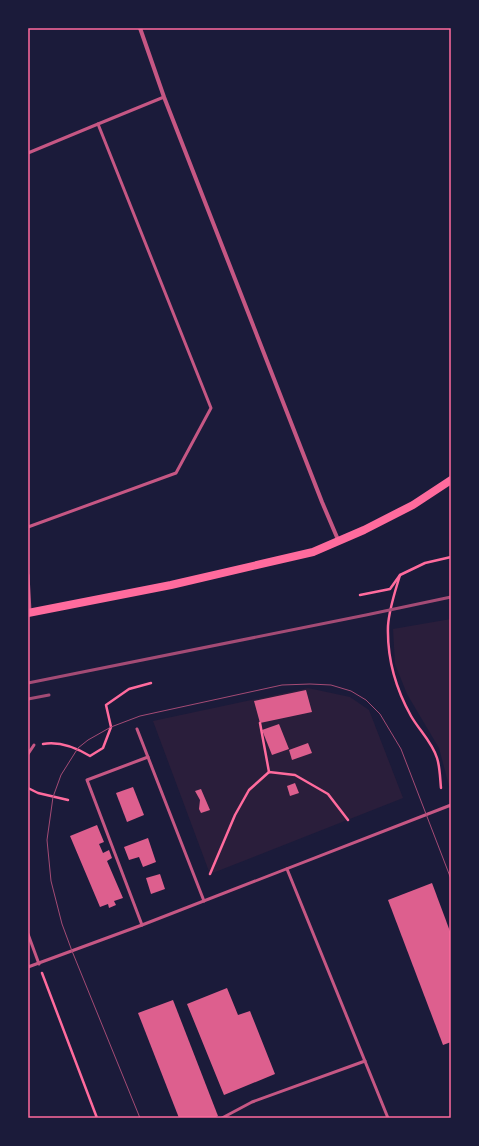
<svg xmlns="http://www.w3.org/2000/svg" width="479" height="1146" font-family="'IBM Plex Sans',sans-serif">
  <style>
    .green { fill: #2a1e3b }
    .building { fill: #dd5f8e }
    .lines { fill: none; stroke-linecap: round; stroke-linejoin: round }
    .path { stroke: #ff6b9d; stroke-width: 2.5 }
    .service { stroke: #c65784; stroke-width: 3 }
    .minor { stroke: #c65784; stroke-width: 4 }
    .secondary { stroke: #ff6b9d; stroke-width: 8 }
    .tram { stroke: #a44b75; stroke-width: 1 }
    .rail { stroke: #a44b75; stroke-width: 3 }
    .neatline { fill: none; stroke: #ff6b9d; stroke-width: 1.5 }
  </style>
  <rect width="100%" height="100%" fill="#1b1b3a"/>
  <g class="green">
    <path d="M451 619V785L449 786 439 748 407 694 395 664 393 629Z"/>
    <path d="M308 688 350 697 369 710 403 798 210 874 153 721Z"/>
  </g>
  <g class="building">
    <path d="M306 690 312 712 260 723 254 701Z"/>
    <path d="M279 724 289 749 272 755 262 730Z"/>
    <path d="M308 743 312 753 292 760 289 750Z"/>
    <path d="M295 783 299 793 290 796 287 786Z"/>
    <path d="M133 787 144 815 127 822 116 793Z"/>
    <path d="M201 789 210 810 201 813 199 809 200 800 195 791Z"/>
    <path d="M97 825 104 842 99 844 103 853 109 850 112 858 107 861 123 898 114 901 116 905 109 908 108 904 100 907 70 836Z"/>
    <path d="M148 838 156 862 143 867 139 857 129 860 124 847Z"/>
    <path d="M160 874 165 889 151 894 146 878Z"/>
    <path d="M432 883 451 934V1042L443 1045 388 900Z"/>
    <path d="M227 988 238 1015 250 1011 275 1074 224 1095 187 1004Z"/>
    <path d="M173 1000 218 1116 214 1118H179L138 1013Z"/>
  </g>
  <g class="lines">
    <g class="path">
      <path d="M400 575C395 592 389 609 388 626 387 657 396 689 411 716 419 730 432 742 437 758 440 767 440 778 441 788"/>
      <path d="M360 595 390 589 400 575 425 563 451 557"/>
      <path d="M260 723 269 772"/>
      <path d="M43 744C60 741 75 747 90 756L103 748 111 727 106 705 129 689 151 683"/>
      <path d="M28 788 38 793 68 800"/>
      <path d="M210 874 235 815 249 790 269 772 295 775 328 794 348 820"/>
      <path d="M42 973 97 1118"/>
    </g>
    <g class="service">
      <path d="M28 153 98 124"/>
      <path d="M28 527 176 473 211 408 98 124 164 97"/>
      <path d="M28 575 30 611"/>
      <path d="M137 729 204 901"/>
      <path d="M28 754 34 745"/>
      <path d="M287 869 388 1118"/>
      <path d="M142 925 87 780 148 757"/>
      <path d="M28 934 39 964"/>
      <path d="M28 967 142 925 451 805"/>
      <path d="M222 1118 252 1102 365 1061"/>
    </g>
    <path class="minor" d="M140 28 164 97 322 502 339 542"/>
    <path class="secondary" d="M28 613 171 585 313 552 364 530 413 505 451 480"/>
    <path class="tram" d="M140 1118 72 951 62 924 51 881 47 840 53 797 61 775 78 748 88 740 111 727 140 716 282 685 310 684 331 685 351 691 366 700 380 714 401 749 451 879"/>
    <g class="rail">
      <path d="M28 683 366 615 451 597"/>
      <path d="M28 699 49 695"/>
    </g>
  </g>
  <rect width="479" height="1146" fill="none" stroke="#1b1b3a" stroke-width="58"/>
  <rect x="29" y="29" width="421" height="1088" class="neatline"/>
</svg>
